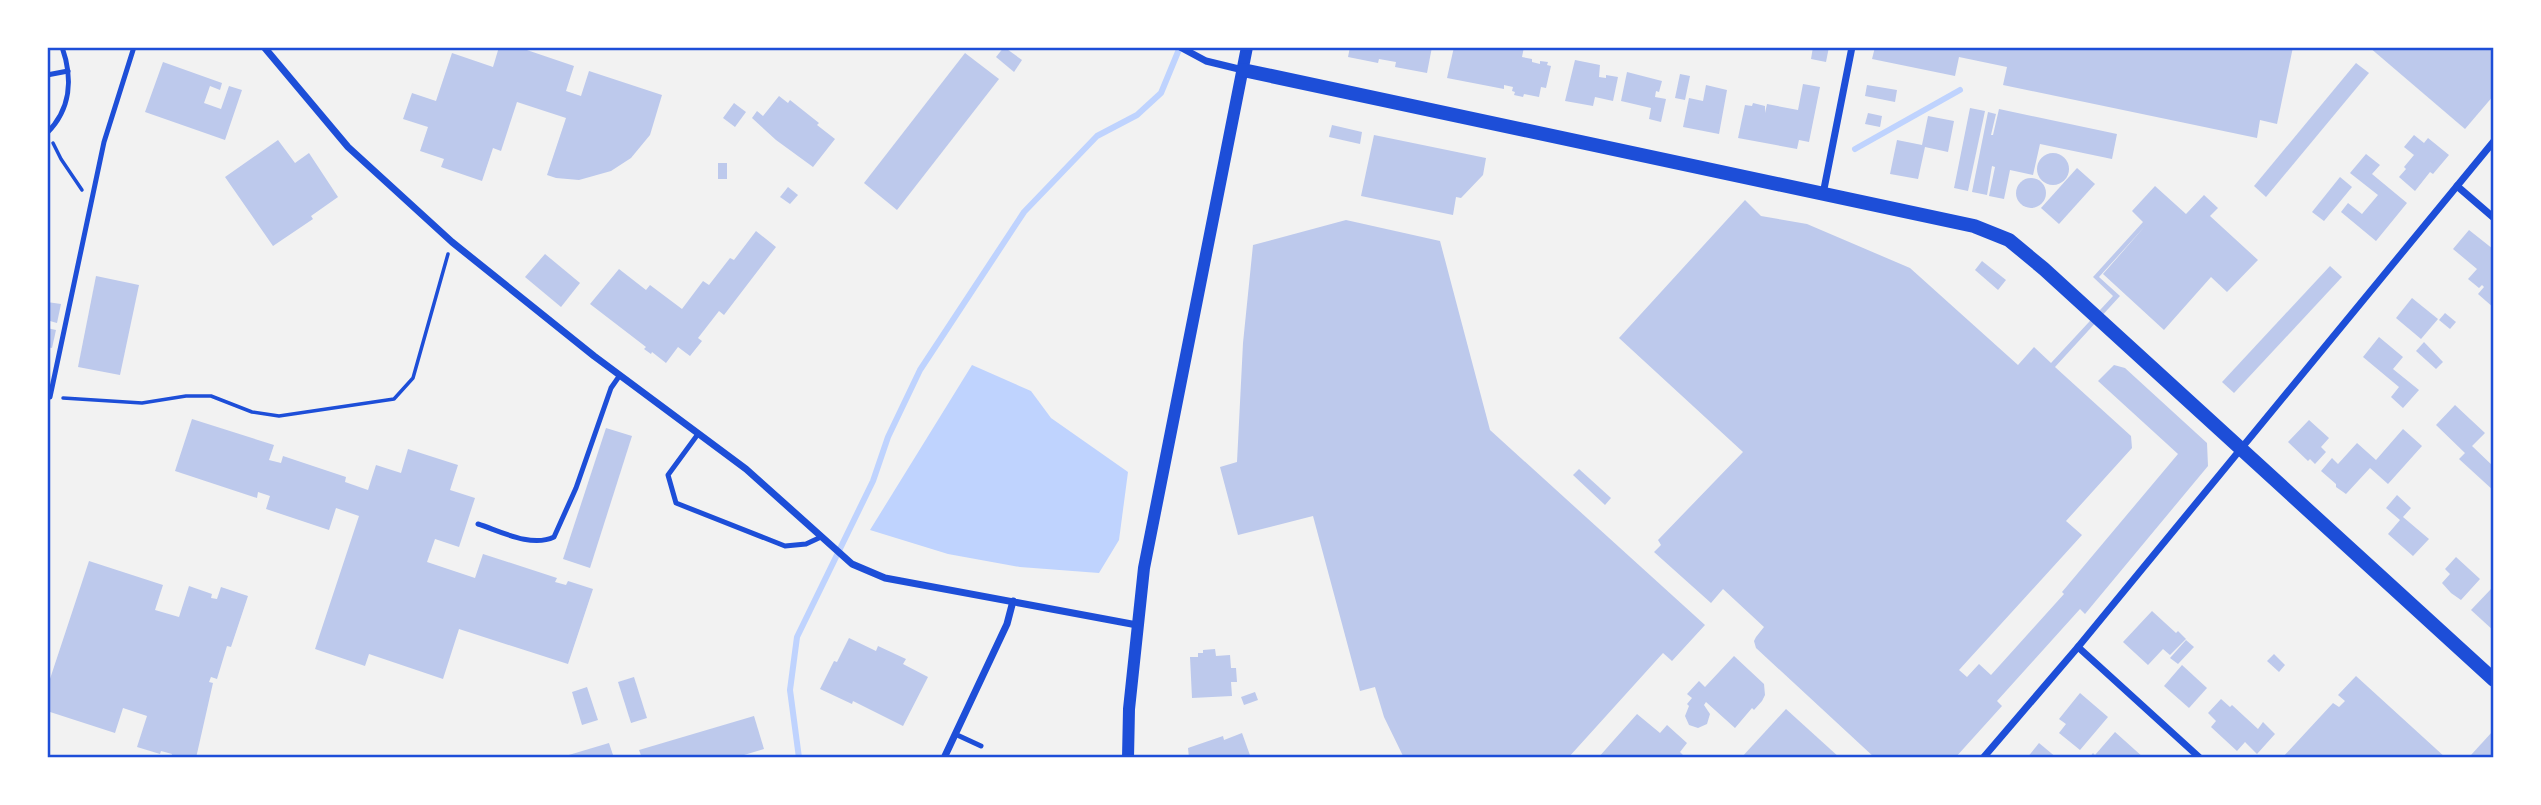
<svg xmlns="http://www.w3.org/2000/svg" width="2541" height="805" font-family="'Space Grotesk',sans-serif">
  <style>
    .water { fill: #bfd3fe }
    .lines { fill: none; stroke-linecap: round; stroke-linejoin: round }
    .stream { stroke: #bfd3fe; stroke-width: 6 }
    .building { fill: #bdc9ec }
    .path { stroke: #1d4ed8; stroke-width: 3.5 }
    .service { stroke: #1d4ed8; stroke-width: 5 }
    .minor { stroke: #1d4ed8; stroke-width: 7 }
    .tertiary { stroke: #1d4ed8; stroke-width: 12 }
    .secondary { stroke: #1d4ed8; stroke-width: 14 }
    .neatline { fill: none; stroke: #1d4ed8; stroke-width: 2.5 }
  </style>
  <rect width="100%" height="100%" fill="#f2f2f2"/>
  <path class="water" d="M972 365 1031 391 1051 418 1128 472 1119 540 1099 573 1020 567 948 554 870 530Z"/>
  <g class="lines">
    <g class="stream">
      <path d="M1855 149 1960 90"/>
      <path d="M799 758 790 690 797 637 873 481 888 437 920 370 1024 212 1097 136 1137 115 1161 93 1180 47"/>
    </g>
  </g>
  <g class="building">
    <path d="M499 47H518L574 66 566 91 581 96 589 71 662 95 650 135 631 158 611 171 579 180 556 178 547 175 566 118 517 102 501 151 493 148 482 181 441 167 444 159 420 151 428 127 403 119 412 93 436 101 452 53 493 67Z"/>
    <path d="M1004 47 1022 60 1014 72 996 57Z"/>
    <path d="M1350 47H1432L1427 73 1395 67 1396 62 1379 59 1378 63 1348 57Z"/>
    <path d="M1454 47H1524L1522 57 1532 59V62L1540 64V61L1548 62 1547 65 1551 66 1546 88 1541 87 1539 97 1524 94 1523 97 1514 95 1515 92 1512 91 1513 87 1504 85V89L1447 78Z"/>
    <path d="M1813 47H1829L1826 62 1811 59Z"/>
    <path d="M1875 47H2293L2277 124 2260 120 2257 138 2003 85 2007 67 1959 57 1955 76 1872 59Z"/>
    <path d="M2369 47H2494V95L2465 129Z"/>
    <path d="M965 53 999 79 897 210 864 183Z"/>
    <path d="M1575 60 1600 65 1599 77 1606 78V75L1618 77 1613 101 1595 97 1593 106 1565 101Z"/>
    <path d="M163 62 222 83 220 90 210 86 204 103 221 109 229 86 242 90 225 140 145 112Z"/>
    <path d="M2356 63 2369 73 2266 197 2254 186Z"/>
    <path d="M1627 72 1662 81 1659 92 1656 91 1655 97 1666 99 1661 122 1649 119 1651 108 1621 101Z"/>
    <path d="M1680 74 1690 76 1685 100 1675 98Z"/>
    <path d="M1803 84 1820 87 1809 142 1799 140 1797 149 1738 138 1745 105 1752 106 1753 103 1765 106V113L1767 104 1798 110Z"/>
    <path d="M1706 85 1727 90 1719 134 1683 127 1689 98 1703 101Z"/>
    <path d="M1867 85 1897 90 1895 102 1865 96Z"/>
    <path d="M779 96 788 103 790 100 819 123 817 125 835 139 813 167 776 140 752 118 757 111 763 116Z"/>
    <path d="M734 103 746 112 735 127 723 118Z"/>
    <path d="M1970 108 1985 111 1968 191 1954 188Z"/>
    <path d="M1999 109 2117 134 2112 159 2040 144 2033 175 2010 170 2004 199 1989 196 1995 167 1992 166 1987 195 1972 192 1988 112 1996 114 1991 135H1993Z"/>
    <path d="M1868 113 1882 116 1880 127 1865 124Z"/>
    <path d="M1928 116 1954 121 1948 152 1925 147 1918 179 1890 174 1897 140 1922 145Z"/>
    <path d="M1332 125 1362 132 1360 144 1329 137Z"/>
    <path d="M1374 135 1486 158 1483 175 1461 198 1456 197 1453 215 1361 196Z"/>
    <path d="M2414 135 2424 143 2428 138 2449 155 2433 174 2430 172 2415 191 2399 177 2406 169 2404 167 2414 155 2404 147Z"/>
    <path d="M278 140 295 163 309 153 338 197 311 216 313 219 273 246 225 177Z"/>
    <circle cx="2053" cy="169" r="16"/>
    <path d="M2366 154 2380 165 2372 174 2407 203 2376 241 2341 212 2348 203 2362 214 2378 195 2350 173Z"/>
    <rect x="718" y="163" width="9" height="16"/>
    <path d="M2077 168 2095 184 2059 224 2041 208Z"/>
    <path d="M2340 177 2352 187 2324 221 2312 212Z"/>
    <circle cx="2031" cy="193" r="15"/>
    <path d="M2155 186 2186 214 2204 195 2218 208 2210 216 2258 260 2227 292 2211 277 2164 330 2103 274 2146 225 2099 277 2120 296 2055 367 2131 436 2132 448 2066 521 2082 535 1959 670 1967 677 1979 664 1991 675 2064 594 2062 592 2178 454 2098 381 2114 365 2125 368 2207 443 2208 466 2085 614 2080 609 1997 701 2002 706 1955 758H1875L1756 648 1754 641 1756 637 1764 627 1723 589 1711 603 1654 552 1661 545 1658 540 1743 452 1619 338 1745 200 1761 216 1807 224 1910 268 2018 365 2034 347 2051 363 2113 296 2093 277 2143 222 2132 211Z"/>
    <path d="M788 187 798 195 790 204 780 197Z"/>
    <path d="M1346 220 1440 241 1490 430 1705 625 1672 661 1663 653 1568 758H1404L1384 717 1375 687 1360 691 1313 516 1238 535 1220 467 1237 462 1243 343 1253 245Z"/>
    <path d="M2469 230 2493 249 2494 308 2478 294 2484 287 2482 285 2479 288 2468 279 2477 269 2453 249Z"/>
    <path d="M756 231 776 247 724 315 719 311 698 338 702 341 690 356 678 347 666 363 652 352 651 354 644 349 646 347 590 304 619 269 646 290 650 285 682 309 703 281 709 285 730 258 734 260Z"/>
    <path d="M545 254 580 283 561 307 525 277Z"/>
    <path d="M1982 261 2006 280 1998 290 1975 270Z"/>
    <path d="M2330 266 2342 277 2234 393 2222 382Z"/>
    <path d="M96 276 139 285 120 375 78 367Z"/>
    <path d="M2412 298 2438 319 2421 339 2396 318Z"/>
    <path d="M47 302 61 304 57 323 50 321 48 328Z"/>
    <path d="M2445 313 2456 322 2450 329 2439 320Z"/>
    <path d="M47 328 56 330 52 348 47 347Z"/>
    <path d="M2379 337 2403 357 2393 369 2419 390 2403 408 2391 397 2399 387 2363 357Z"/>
    <path d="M2424 342 2443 362 2436 369 2416 351Z"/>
    <path d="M2455 405 2485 433 2472 446 2494 467V491L2459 459 2465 453 2436 425Z"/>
    <path d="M192 419 274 445 269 460 281 463 283 456 346 477 345 482 368 490 376 465 401 473 408 449 458 465 450 490 475 498 459 547 435 539 427 562 475 578 483 554 557 578 555 582 566 585 568 581 593 589 568 664 459 629 443 679 369 654 365 666 315 649 359 516 336 508 329 530 266 509 270 496 258 492 257 498 175 471Z"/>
    <path d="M2309 420 2329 438 2321 447 2326 452 2315 464 2310 459 2308 461 2288 442Z"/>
    <path d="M606 428 632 436 590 568 563 559Z"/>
    <path d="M2403 429 2422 446 2388 484 2370 468 2346 494 2336 487V484L2321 471 2332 458 2338 464 2357 443 2376 460Z"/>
    <path d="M1579 469 1611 498 1605 505 1573 475Z"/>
    <path d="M2397 495 2411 508 2403 517 2429 539 2413 556 2388 534 2400 520 2386 508Z"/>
    <path d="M2456 557 2480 579 2461 600 2451 593 2442 583 2450 574 2445 569Z"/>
    <path d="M89 561 163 585 155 610 179 617 189 586 212 594 211 598 217 599 221 587 248 596 231 647 227 646 217 679 211 677 209 682 213 683 196 758H171L172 754 161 751 160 754 137 747 147 716 123 708 115 733 47 711V688Z"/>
    <path d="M2492 588 2494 590V631L2471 610Z"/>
    <path d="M2152 611 2176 633 2178 631 2186 639 2170 655 2163 649 2148 665 2123 642Z"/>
    <path d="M849 638 876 651 878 646 906 659 903 664 928 677 903 726 853 701 852 704 820 689 834 661 837 662Z"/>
    <path d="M2186 640 2194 647 2178 664 2170 658Z"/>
    <path d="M1215 649 1216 656 1230 655 1231 668H1236L1237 682H1231L1232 696 1192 698 1190 657H1198V653H1203V650Z"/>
    <path d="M2274 654 2285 665 2279 672 2267 661Z"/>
    <path d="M1734 656 1764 684 1765 695 1762 701 1754 710 1752 708 1735 728 1706 702 1704 705 1710 714 1707 724 1698 728 1689 725 1685 716 1689 706 1687 704 1692 698 1687 694 1699 681 1705 687Z"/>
    <path d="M2182 665 2207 688 2189 708 2164 686Z"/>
    <path d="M2356 676 2446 758H2282L2333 703 2339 707 2345 701 2338 695Z"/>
    <path d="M634 677 647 718 631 723 618 682Z"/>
    <path d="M587 687 598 720 582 725 572 692Z"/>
    <path d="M1255 692 1258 700 1244 705 1241 697Z"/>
    <path d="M2080 693 2108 717 2080 750 2059 733 2066 724 2059 719Z"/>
    <path d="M2221 699 2230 707 2232 705 2258 729 2263 722 2275 734 2257 754 2245 742 2237 751 2211 727 2216 721 2208 713Z"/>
    <path d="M1786 709 1840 758H1741Z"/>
    <path d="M1637 714 1660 733 1667 725 1687 743 1680 752 1686 758H1598Z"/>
    <path d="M754 716 764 749 734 758H642L639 750Z"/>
    <path d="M2115 732 2144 758H2089L2093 753 2095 755Z"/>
    <path d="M2492 732 2494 758H2475L2471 755Z"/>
    <path d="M1242 733 1251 758H1189L1188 748 1223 736 1224 740Z"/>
    <path d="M609 743 614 758H562V757Z"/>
    <path d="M2039 743 2057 758H2027Z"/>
  </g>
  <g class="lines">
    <g class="path">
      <path d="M53 143 61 159 82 190"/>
      <path d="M63 398 142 403 186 396H211L252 412 279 416 394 399 413 378 448 254"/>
    </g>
    <g class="service">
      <path d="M47 75 68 71"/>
      <path d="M47 133C71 109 73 78 62 47"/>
      <path d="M50 397 104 142 134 47"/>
      <path d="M698 434 668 475 676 503 785 546 806 544 821 537"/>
      <path d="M478 524C500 531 531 548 554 537L576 488 611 388 620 375"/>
      <path d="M955 734 981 746"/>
    </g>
    <g class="minor">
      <path d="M264 47 348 147 452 242 594 356 746 469 852 564 885 578 1137 625"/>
      <path d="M1180 47 1206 61 1243 70"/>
      <path d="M2457 186 2494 218"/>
      <path d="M1823 194 1852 47"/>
      <path d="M2078 647 2200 758"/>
      <path d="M944 758 1007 624 1013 601"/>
      <path d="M1983 758 2078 647 2494 141"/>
    </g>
    <path class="tertiary" d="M1128 758 1129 709 1144 568 1247 47"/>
    <path class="secondary" d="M1243 70 1974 226 2009 240 2044 269 2494 680"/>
  </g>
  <rect width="2541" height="805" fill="none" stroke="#ffffff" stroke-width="98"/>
  <rect x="49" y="49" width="2443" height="707" class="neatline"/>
</svg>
